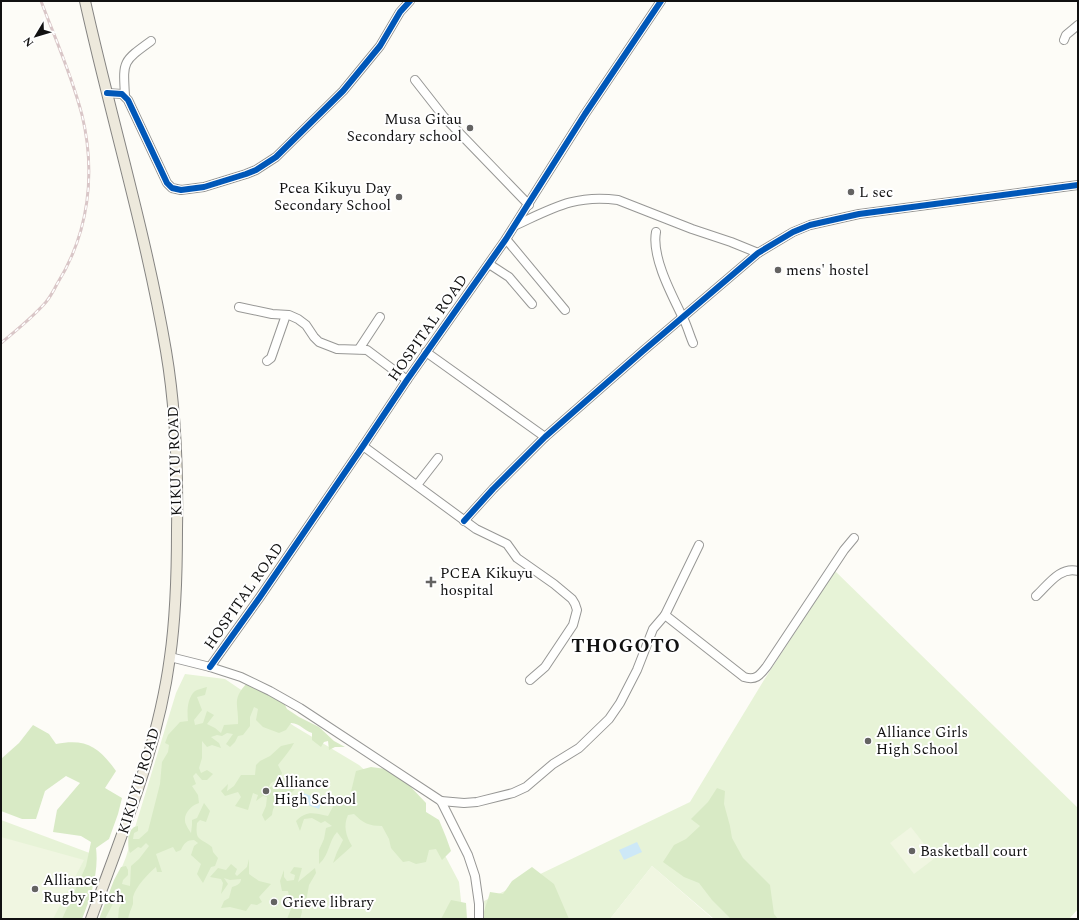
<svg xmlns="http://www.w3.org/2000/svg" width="1079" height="920" font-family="Spectral,serif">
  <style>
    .green { fill: #e7f3d7 }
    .forest { fill: #d8eac5 }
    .pitch { fill: #f0f6e1 }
    .water { fill: #cde8f7 }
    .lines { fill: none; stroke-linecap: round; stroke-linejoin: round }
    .minor-casing { stroke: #979795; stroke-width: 10 }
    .major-casing { stroke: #858482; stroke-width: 12 }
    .minor { stroke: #fffffe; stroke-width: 8 }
    .major { stroke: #ede9dc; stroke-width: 10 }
    .rail-casing { stroke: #d9c6c7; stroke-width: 3 }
    .rail { stroke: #fff; stroke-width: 1.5; stroke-dasharray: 4.5; stroke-linecap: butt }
    .cycleway-casing { stroke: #fff; stroke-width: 8 }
    .cycleway { stroke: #0057b8; stroke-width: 6 }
    .poi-dot { fill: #646362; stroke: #fff; stroke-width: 1.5 }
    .labels { text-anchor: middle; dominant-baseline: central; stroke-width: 4; stroke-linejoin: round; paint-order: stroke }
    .poi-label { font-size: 15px; fill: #111; stroke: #fff; text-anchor: start }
    .street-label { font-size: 15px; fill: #111; stroke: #fff }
    .district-label { font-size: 19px; font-weight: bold; letter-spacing: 1px; fill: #111; stroke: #fff }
  </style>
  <rect width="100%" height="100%" fill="#fdfcf7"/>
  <g class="green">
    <path d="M835 571 1078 808V909L1069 919H714L652 866 610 919H485L484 901 690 802 764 680Z"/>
    <path d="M185 674 225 679 294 726 359 765 408 809 439 844 459 882 463 919H101L126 857 176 693Z"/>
    <path d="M1 820 95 855 70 919H1Z"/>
  </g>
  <g class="forest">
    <path d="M247 683 284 703 287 709 299 717 319 727 334 741 345 747H335L329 750 328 741 324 742 321 747 312 740V733C303 730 301 724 291 723L286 730 279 733 263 727 256 720 258 709 254 707 250 717V726L243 735 238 736 235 742 230 747 226 744 233 734 227 733 222 736 217 735 211 737 219 743 221 748 212 745 207 747 202 741V758L199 768 201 773 207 770 213 774 207 780H202L196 773 193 776 196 784 192 786 198 795 199 803C192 805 184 813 185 821 185 824 189 830 191 833L192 825V820L197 818 204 803 210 811 206 822 200 820 197 823C195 842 200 837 212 847L213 852 218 858 215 866 211 867 203 883 197 874 201 864 191 855 194 846 198 843 194 840C187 840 184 843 181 850L176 852 173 847 156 854 162 872H157L156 867C148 874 136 886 133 897 133 899 133 902 133 904 131 910 129 913 128 919H118L119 908 126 896 122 892 117 896 105 919H99L114 880 121 867 126 866 128 870V875L123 880 122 884 130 886 131 866 139 859 149 846 146 843 141 848 138 847 130 853C127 847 129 840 128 833L134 827 138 826V831L134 833 133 839H139L148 831 160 784 162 762 168 752 169 745 165 743 168 735 180 722 188 721C187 712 187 698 195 691 198 689 204 688 207 687L205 695 197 697 202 710 194 720 195 725 203 723 207 711 214 715 207 724 215 728 221 733 224 725 238 724C239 705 231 700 247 683Z"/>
    <path d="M33 725 49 734 56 744C86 738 99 747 116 771L105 788 122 798 118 814 109 839 96 848C99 872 91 897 82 919H62L86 866 91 842 81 836 53 832 57 810 80 783 66 776 45 791 36 819H22L1 811V759L19 743Z"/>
    <path d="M294 743C290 751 284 757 278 765L282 773 280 778 271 783 268 788 279 783 284 778 294 775 298 784C291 800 275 793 272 815L265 821 262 815 266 806 267 797 263 796 256 801 258 795 253 793 248 810 235 806 241 797 238 792 225 796 221 791 228 784 227 791 234 786 241 775H255L256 765 260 761 270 756 281 746Z"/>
    <path d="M371 767 386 769 406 782 426 803V812L439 820 446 837 451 851 442 860 436 849 429 850 426 862 416 864 409 861 403 862 391 848 389 839 382 826C369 826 363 823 354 814L348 815C343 826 346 836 352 846L333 863 337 852 343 840 337 832C328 842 330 854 319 864V850L324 839 326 828 332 826 325 821 321 823 312 818 304 819 300 831 296 821C307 810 313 813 328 816L336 801 350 796 356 771Z"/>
    <path d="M717 788 725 791 724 804 730 826 732 838 743 858 770 885 774 914 778 919H731L712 900 699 883 684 877 663 862 674 845 686 839 700 826 691 819 708 802Z"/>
    <path d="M249 859V874L259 881 271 884 259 897 262 902 257 905 251 904 246 911 230 907 221 908 224 901 229 898 232 887C236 886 241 884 241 879L230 880 224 878 228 884 221 894 223 883 221 879 210 877 218 868 226 870 231 864 237 869 235 874 237 876 247 867Z"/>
    <path d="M294 867 302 868 298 882 315 868 316 873 309 885 306 902 301 904 302 912 300 919H287L291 909 287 908 290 901 288 891H282L280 881 284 870V877L287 881 294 880 295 875 290 873Z"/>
    <path d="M532 867 554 884 569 919H483C483 910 488 901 490 892L503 894 512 881Z"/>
    <path d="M451 900 466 903 467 919H441Z"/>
  </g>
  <g class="pitch">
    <path d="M911 827 935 858 914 874 890 843Z"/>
    <path d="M1 837 84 860 53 919H1Z"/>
    <path d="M652 866 713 919H714H610Z"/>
  </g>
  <g class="water">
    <path d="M303 793 322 800 319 809 300 802Z"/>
    <path d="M637 842 642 852 624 860 619 850Z"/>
  </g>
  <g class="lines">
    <defs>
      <g id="minor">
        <path d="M1064 40 1066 35 1078 25"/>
        <path d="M415 80 444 117 529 205"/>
        <path d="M107 93 122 94 128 100 160 168 167 183 172 188 181 190 204 187 246 174 256 170 276 157 343 91 380 46 400 12 410 1"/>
        <path d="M125 96C123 61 122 62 151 41"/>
        <path d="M516 225C553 208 576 194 618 200L692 229 731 242 758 253"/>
        <path d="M656 232C651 258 674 299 685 322 688 329 690 336 693 343"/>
        <path d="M506 239 565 310"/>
        <path d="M489 264 509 277 532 304"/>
        <path d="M239 307 272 314 289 315 298 319 306 325 314 337 319 342 337 349 367 350 407 380"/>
        <path d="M359 349 380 317"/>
        <path d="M426 352 545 437"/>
        <path d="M267 361 271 358 286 315"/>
        <path d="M363 446 476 529 507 544 517 558 554 584 572 599 575 604 577 610 573 625 545 667 530 680"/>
        <path d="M417 485 438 458"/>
        <path d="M464 521 493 489 545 437 643 351 758 253 793 232 810 225 859 214 1078 185"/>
        <path d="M699 545 665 615 744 677C756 681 760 675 767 666L844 550 854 538"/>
        <path d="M1036 596C1048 585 1060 566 1078 571"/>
        <path d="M170 657 210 667 241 677 270 691 300 708 441 801 468 855 475 876 479 904V919"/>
        <path d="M210 667 260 597 363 446 407 380 506 239 585 114 661 1"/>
        <path d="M441 801 464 803 477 802 513 793 526 787 553 764 579 748 609 719 620 703 637 670 653 629 665 615"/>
      </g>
      <path id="major" d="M85 1C111 118 146 233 166 351 176 410 178 470 177 530 177 572 176 615 170 657 158 748 122 833 91 919"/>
    </defs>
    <use href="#minor" class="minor-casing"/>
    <use href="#major" class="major-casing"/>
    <use href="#minor" class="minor"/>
    <use href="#major" class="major"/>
    <defs>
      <path id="rail" d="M1 343C17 330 33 317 46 302 50 297 54 290 57 284 89 233 96 173 82 115 72 76 55 38 41 1"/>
    </defs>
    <use href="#rail" class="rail-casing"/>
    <use href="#rail" class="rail"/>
    <defs>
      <g id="cycleway">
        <path d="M107 93 122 94 128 100 160 168 167 183 172 188 181 190 204 187 246 174 256 170 276 157 343 91 380 46 400 12 410 1"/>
        <path d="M464 521 493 489 545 437 643 351 758 253 793 232 810 225 859 214 1078 185"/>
        <path d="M210 667 260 597 363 446 407 380 506 239 585 114 661 1"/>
      </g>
    </defs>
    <use href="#cycleway" class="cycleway-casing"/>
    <use href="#cycleway" class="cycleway"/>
  </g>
  <g class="poi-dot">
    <circle cx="470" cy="128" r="4"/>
    <circle cx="851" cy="192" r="4"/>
    <circle cx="399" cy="197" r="4"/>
    <circle cx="778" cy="270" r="4"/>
    <path d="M429 576h4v4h4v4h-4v4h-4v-4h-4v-4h4z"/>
    <circle cx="868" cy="741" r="4"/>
    <circle cx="266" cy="791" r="4"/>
    <circle cx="912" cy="851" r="4"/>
    <circle cx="35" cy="889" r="4"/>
    <circle cx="274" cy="902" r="4"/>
  </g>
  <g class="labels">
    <g class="poi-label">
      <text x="462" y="119" text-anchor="end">Musa Gitau<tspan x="462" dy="17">Secondary school</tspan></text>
      <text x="391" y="188" text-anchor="end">Pcea Kikuyu Day<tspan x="391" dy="17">Secondary School</tspan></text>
      <text x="859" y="192">L sec</text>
      <text x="786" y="270">mens' hostel</text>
      <text x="440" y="573">PCEA Kikuyu<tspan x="440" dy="17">hospital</tspan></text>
      <text x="876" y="732">Alliance Girls<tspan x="876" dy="17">High School</tspan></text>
      <text x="274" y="782">Alliance<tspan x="274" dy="17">High School</tspan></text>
      <text x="920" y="851">Basketball court</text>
      <text x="43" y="880">Alliance<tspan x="43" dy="17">Rugby Pitch</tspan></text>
      <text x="282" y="902">Grieve library</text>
    </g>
    <g class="street-label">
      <text transform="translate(428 328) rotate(-55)">HOSPITAL ROAD</text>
      <text transform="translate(175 461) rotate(-92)">KIKUYU ROAD</text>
      <text transform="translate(244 596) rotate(-55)">HOSPITAL ROAD</text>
      <text transform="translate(139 781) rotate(-73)">KIKUYU ROAD</text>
    </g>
    <g class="district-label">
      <text x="626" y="646">THOGOTO</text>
    </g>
  </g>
  <rect width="1079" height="920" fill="none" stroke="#111111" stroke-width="4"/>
  <g transform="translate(36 36) rotate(232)" stroke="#ffffff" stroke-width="3" paint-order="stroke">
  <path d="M0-3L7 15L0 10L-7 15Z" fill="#111111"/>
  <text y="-6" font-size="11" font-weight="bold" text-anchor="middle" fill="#111111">N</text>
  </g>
</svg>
